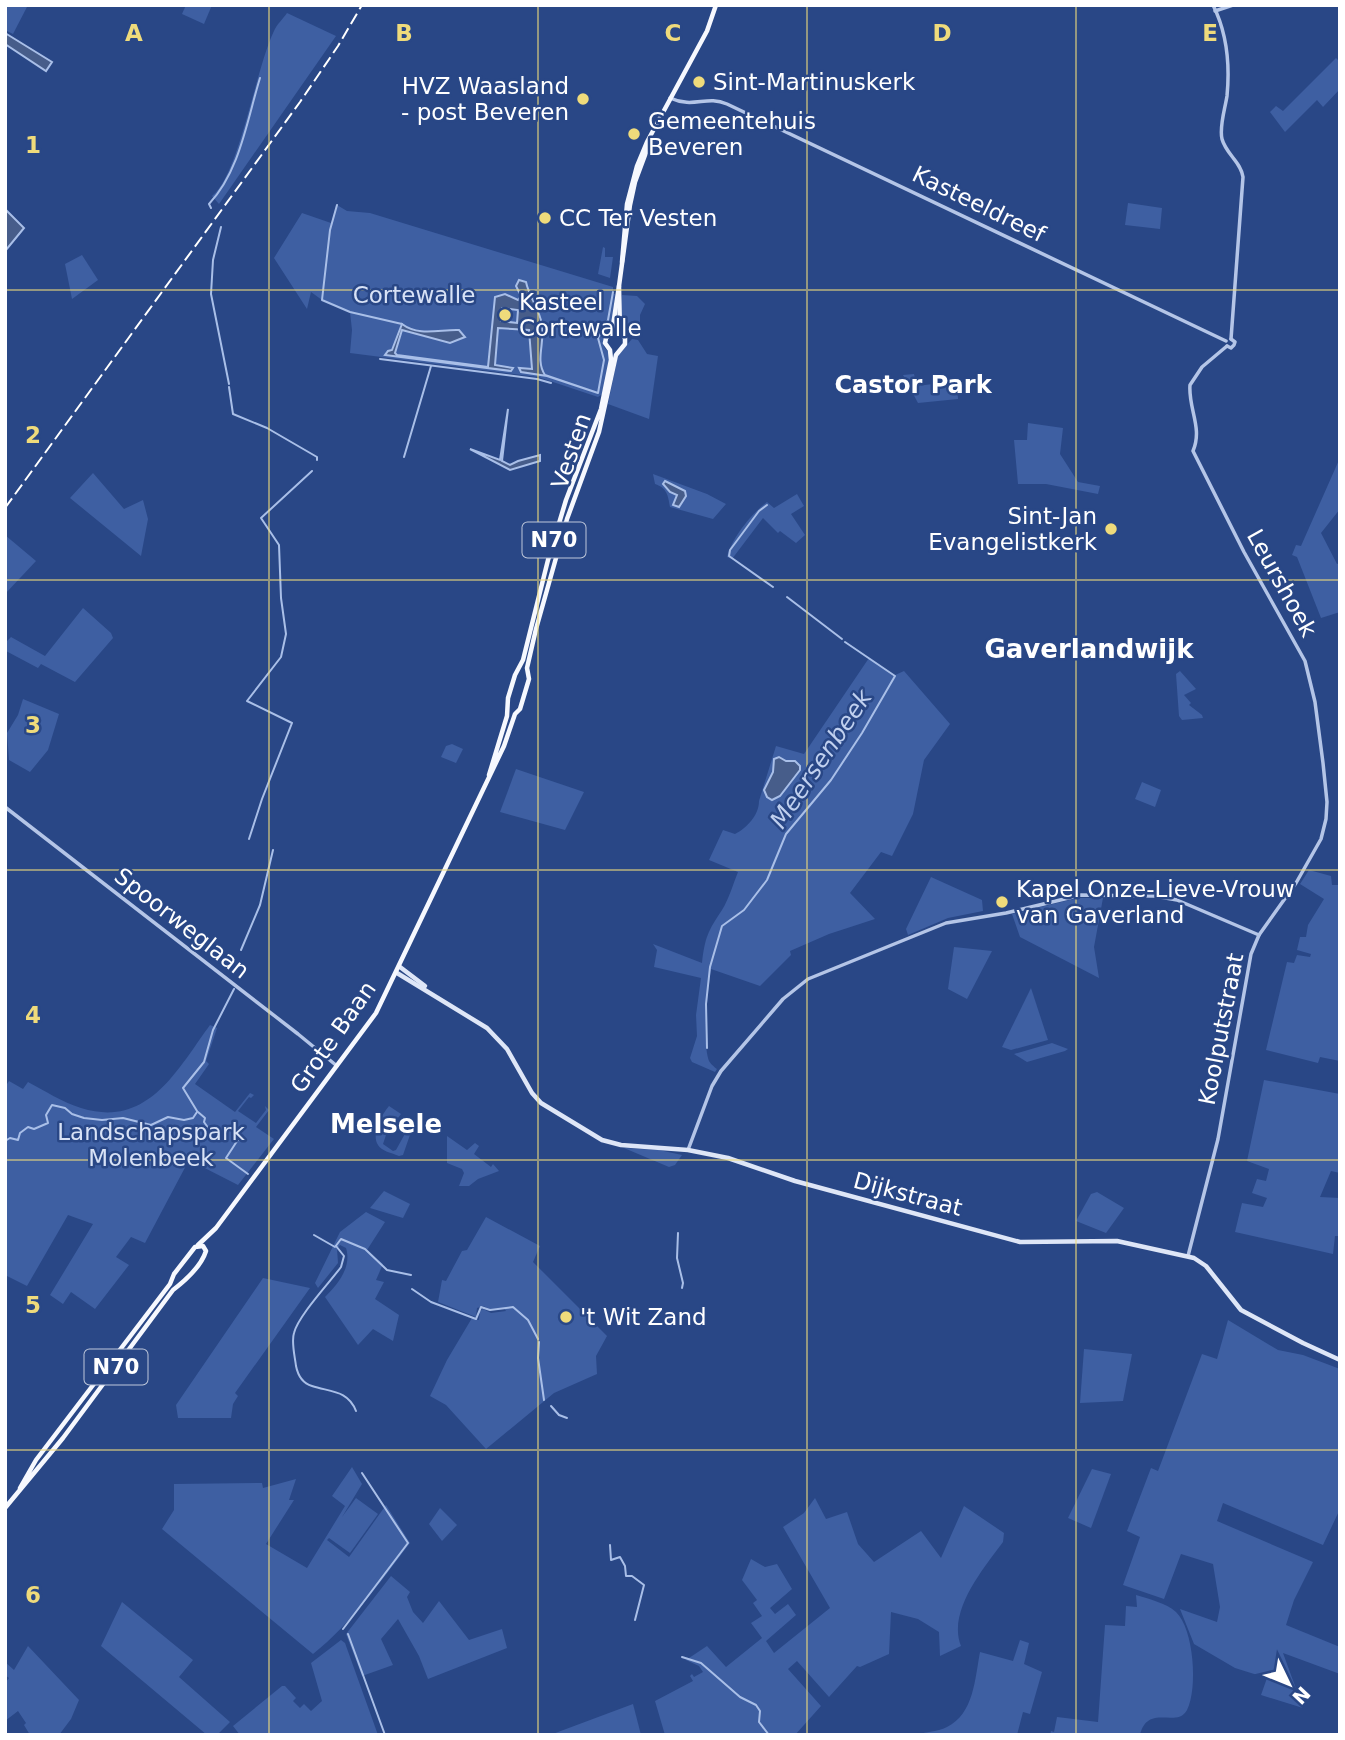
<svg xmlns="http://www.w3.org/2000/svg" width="1345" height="1740" font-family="'DejaVu Sans',sans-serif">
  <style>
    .green { fill: #3e5fa2 }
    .water { fill: #475d8a; stroke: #a9bfe8; stroke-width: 2; fill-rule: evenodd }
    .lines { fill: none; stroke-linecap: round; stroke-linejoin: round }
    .stream { stroke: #a9bfe8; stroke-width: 2 }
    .tertiary { stroke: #b4c5e7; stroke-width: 3.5 }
    .secondary { stroke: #dee6f7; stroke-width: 4.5 }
    .primary { stroke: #f6f8fe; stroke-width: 4.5 }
    .rail { stroke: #fff; stroke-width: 2; stroke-dasharray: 12 5; stroke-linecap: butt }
    .grid { fill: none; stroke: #efdb7b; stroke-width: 2; stroke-opacity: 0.55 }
    .poi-dot { fill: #efdb7b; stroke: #294786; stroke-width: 2.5 }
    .labels { text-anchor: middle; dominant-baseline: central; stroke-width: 5; stroke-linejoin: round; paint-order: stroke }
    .shield { fill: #294786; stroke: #bfc8db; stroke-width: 2 }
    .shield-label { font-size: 21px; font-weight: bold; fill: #fff }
    .poi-label { font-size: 23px; fill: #fff; stroke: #294786; text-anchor: start }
    .street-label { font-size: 23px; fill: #fff; stroke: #294786 }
    .park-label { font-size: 23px; fill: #d8e2f6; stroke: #294786 }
    .neighbourhood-label { font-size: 24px; font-weight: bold; fill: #fff; stroke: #294786 }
    .water-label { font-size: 24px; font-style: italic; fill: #c0d0ef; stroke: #294786 }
    .quarter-label { font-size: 26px; font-weight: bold; fill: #fff; stroke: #294786 }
    .grid-label { font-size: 23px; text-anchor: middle; font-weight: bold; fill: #efdb7b; stroke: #294786; stroke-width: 5; stroke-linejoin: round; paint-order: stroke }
  </style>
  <rect width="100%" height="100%" fill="#294786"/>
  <g class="green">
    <path d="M5 5H28L13 34 5 30Z"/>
    <path d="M186 5H212L204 24 182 14Z"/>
    <path d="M287 13 336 36 219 204 212 196C239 176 256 67 274 31 277 24 283 19 287 13Z"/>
    <path d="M1336 58 1340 62V89L1323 107 1317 100 1285 132 1270 112 1276 106 1283 111Z"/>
    <path d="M1128 203 1162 208 1160 229 1125 225Z"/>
    <path d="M337 205 347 211 370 213 613 287V294H615L612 327 603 340 604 347 610 354 604 393 598 397 538 377 350 353 352 330 350 312 322 300 311 292 307 309 274 258 302 213 331 223Z"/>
    <path d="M603 247 605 248V257H613L610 278 598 274Z"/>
    <path d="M82 255 98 280 72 299 65 264Z"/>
    <path d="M622 295 637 296 645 304 640 315V329L631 336 623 333 619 324Z"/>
    <path d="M632 339 638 340 647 354 658 356 649 419 608 404 618 355Z"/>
    <path d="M914 374 917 386 957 381 958 399 918 403 903 375Z"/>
    <path d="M1028 423 1063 428 1060 454 1078 482 1100 486 1098 494 1046 484H1018L1014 440H1027Z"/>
    <path d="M1339 460 1340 509 1321 533 1337 564 1340 563V612L1321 618 1297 557 1292 555 1296 545 1301 546Z"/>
    <path d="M93 473 124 509 143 500 148 519 141 556 70 498Z"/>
    <path d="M653 474 707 494 726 504 713 519 670 507C668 495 667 488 655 484Z"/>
    <path d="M797 494 804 506 791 514 805 535 796 543 780 531 778 533 763 518 732 559 727 557C732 538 751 514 767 502L774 508Z"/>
    <path d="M5 535 36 561 5 594Z"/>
    <path d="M83 608 111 633 113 638 75 682 41 664 38 668 6 651V642L11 637 45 656Z"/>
    <path d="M869 658 893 676 904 671 950 724 924 760 913 814 892 856 881 852 850 893 875 919 829 934 790 951 791 955 760 986 711 969C708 989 702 1043 709 1061 710 1063 714 1067 717 1069L715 1072 692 1062 690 1058 697 1036 696 1015 701 978 654 967 657 950 653 944 702 963C705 937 708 931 722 910 729 899 733 884 738 872L709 860 723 830 735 834C747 828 759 815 759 801L776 746 804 754Z"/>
    <path d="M1180 671 1196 689 1184 695 1191 703 1189 705 1202 715 1203 718 1182 720 1179 716 1176 674Z"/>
    <path d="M23 699 59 714 48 750 30 772 9 760 7 733 18 715Z"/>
    <path d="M452 744 463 749 456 763 441 757 446 746Z"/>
    <path d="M516 769 584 792 565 830 500 812Z"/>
    <path d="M1142 782 1161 790 1155 807 1135 799Z"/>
    <path d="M1309 870 1331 876 1332 885H1338L1340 880V1061L1320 1057 1318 1063 1266 1050 1287 962 1294 963 1297 955 1310 957 1311 954 1297 950 1300 937H1306L1308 925 1324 899 1300 884Z"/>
    <path d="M931 877 982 900 983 911 948 918 908 935 906 929Z"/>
    <path d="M1078 898H1103L1094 947 1099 978 1020 937 1012 914Z"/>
    <path d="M954 947 992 951 967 999 948 989Z"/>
    <path d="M1031 988 1048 1040 1011 1050 1002 1047Z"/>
    <path d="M210 1025 217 1028 206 1061 209 1064 195 1084 235 1112 250 1093 254 1095 251 1098 249 1097 238 1111 256 1123 266 1110 265 1106 269 1110 256 1127 274 1139 238 1185 189 1160 145 1243 131 1237 116 1257 129 1265 95 1309 71 1292 63 1304 50 1295 93 1224 68 1215 27 1286 5 1275V1087L9 1081 23 1089 28 1082C45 1091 62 1102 81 1108 148 1129 177 1070 210 1025Z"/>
    <path d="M1052 1043 1068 1049 1065 1051 1027 1062 1014 1054Z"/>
    <path d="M1264 1080 1340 1094V1173L1331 1171 1320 1197 1340 1198V1236H1335L1333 1254 1235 1232 1242 1203 1263 1207 1267 1198 1252 1193 1257 1179 1266 1181 1269 1169 1247 1161Z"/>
    <path d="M389 1106 401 1114 387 1132 383 1144 393 1151 396 1150 407 1130 411 1132 403 1155 399 1156C392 1153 381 1151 378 1145 371 1134 382 1114 389 1106Z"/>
    <path d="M447 1136 467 1150 475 1143 479 1146 474 1154 491 1167 493 1164 499 1171 478 1179 469 1186H459L464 1173 462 1169 447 1163Z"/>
    <path d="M624 1148 659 1150 682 1155 675 1165 669 1167Z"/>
    <path d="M384 1191 410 1204 403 1218 370 1208Z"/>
    <path d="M1097 1192 1124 1208 1106 1233 1076 1221 1091 1194Z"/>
    <path d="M366 1212 385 1222 367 1250 383 1264 376 1280 384 1282 375 1299 399 1315 393 1341 373 1329 358 1345 325 1297C338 1284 352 1267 346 1248L340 1245 337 1249 338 1263 318 1288 315 1283 340 1232Z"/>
    <path d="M486 1217 540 1246 533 1262 607 1336 596 1356 597 1374 554 1393 486 1449 446 1405 430 1396 447 1360 472 1318 479 1320 480 1311 483 1309 491 1313 506 1311 504 1308 490 1309 483 1306 477 1308 476 1317 438 1302 442 1280 446 1281 462 1251 467 1250Z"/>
    <path d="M263 1278 310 1288 235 1393 238 1396 233 1404 231 1418H178L176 1405Z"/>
    <path d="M1228 1320 1278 1350 1303 1355 1340 1369V1509L1323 1545 1223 1503 1217 1521 1313 1562 1294 1600 1286 1625 1340 1647V1674L1283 1653 1303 1708 1261 1695 1267 1678 1235 1668 1194 1644 1180 1609 1217 1622 1220 1607 1213 1564 1181 1554 1164 1599 1123 1585 1140 1537 1127 1531 1151 1468 1158 1471 1202 1354 1217 1359Z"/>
    <path d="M1084 1349 1132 1354 1123 1401 1080 1403Z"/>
    <path d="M352 1467 362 1484 342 1517 356 1498 378 1514 350 1553 329 1538 327 1540 349 1557 386 1505 410 1543C380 1582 352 1623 313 1654L162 1529 174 1510V1484L262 1483 263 1488 296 1479 289 1500H294L266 1544 307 1568 345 1506 332 1496Z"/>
    <path d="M1092 1469 1111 1474 1091 1528 1068 1518Z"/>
    <path d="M815 1498 826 1519 847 1512 858 1544 874 1562 921 1531 941 1558 964 1506 1004 1533 1003 1542C984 1568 947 1611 961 1646L940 1656 939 1632 918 1619 891 1612 889 1654 860 1667 857 1666 829 1697 797 1661 788 1669 821 1706 795 1735H665L655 1701 693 1681 690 1676 692 1674 694 1677 703 1672 699 1666 686 1660 707 1646 726 1667 762 1638 751 1623 762 1616 753 1603 757 1600 742 1580 751 1559 765 1567 777 1564 792 1589 770 1608 775 1614 788 1604 796 1615 766 1641 774 1653 830 1608 783 1527 804 1513Z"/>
    <path d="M440 1508 457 1525 442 1541 429 1524Z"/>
    <path d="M391 1576 410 1592 407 1597 413 1612 423 1623 439 1601 469 1640 502 1629 507 1648 428 1679 419 1656 398 1619 381 1639 393 1665 362 1676 346 1634Z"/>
    <path d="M1136 1595C1149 1599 1166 1603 1176 1612 1194 1629 1198 1689 1187 1710 1177 1729 1148 1703 1140 1735H1050L1051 1731 1054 1732 1057 1717 1098 1722 1105 1625 1125 1626 1126 1606 1137 1607Z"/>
    <path d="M122 1602 193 1660 179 1677 230 1722 217 1735H207L101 1646Z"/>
    <path d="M341 1640 345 1643 378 1735H240L233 1726 282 1686H285L296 1698 293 1701 300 1708 304 1704 311 1711 322 1701 311 1663Z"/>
    <path d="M1020 1640 1029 1643 1024 1664 1042 1672 1030 1714 1023 1712 1017 1735H914C924 1732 937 1732 947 1727 974 1714 975 1678 980 1652L1013 1661Z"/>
    <path d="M28 1646 79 1700 71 1719 59 1735H30L24 1725 26 1723 18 1711 5 1721V1683L9 1678 5 1675V1662L14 1670Z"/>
    <path d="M633 1704 641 1735H550Z"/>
  </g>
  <g class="water">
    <path d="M5 33 52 62 46 71 5 44Z"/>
    <path d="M5 209 24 228 6 250H5Z"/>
    <path d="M519 280 526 282C529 297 540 310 542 325 545 343 535 360 545 375L598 393 547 376 521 372 519 368 532 369 529 330 498 328 495 365 513 368 511 371 385 355 388 351 392 350 402 324C419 337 441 329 459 330L465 337 450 343 402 330 395 353 397 355 488 367 495 297 505 294 518 300 521 296 516 286ZM502 308 518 310 517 323 501 321Z"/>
    <path d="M508 409 502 461 510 465 518 461 540 455V461L510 470 470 449 500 460Z"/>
    <path d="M665 481 685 491 686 496 679 507 673 505 677 495 670 492 663 484Z"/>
    <path d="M779 757 786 761H795L800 766V770L780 796 772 800 767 797 764 790 773 772 774 759Z"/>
  </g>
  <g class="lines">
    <g class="stream">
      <path d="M337 205 330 230 322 300 350 312 402 324"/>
      <path d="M211 208 209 204C240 171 247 120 260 78"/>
      <path d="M221 227 213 260 211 294 229 384"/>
      <path d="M380 359 537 379 551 383"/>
      <path d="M229 387 233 414 267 428 317 457V460"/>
      <path d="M598 393 604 360 598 338 608 320 613 292"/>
      <path d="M404 457 431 366"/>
      <path d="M767 505 759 511 730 550 729 556 773 587"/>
      <path d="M787 597 842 639"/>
      <path d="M249 839 262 799 292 723 247 701 281 657 286 634 281 598 279 545 261 518 312 471"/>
      <path d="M241 950 260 905 273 850"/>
      <path d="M707 1048 706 1004 710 967 722 926 744 910 767 880 786 834 831 780 862 733 895 676 845 642"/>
      <path d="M197 1111 183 1088 204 1062 213 1030 234 989"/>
      <path d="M198 1112 205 1118 204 1122 211 1132 220 1134 227 1127 241 1135 226 1158 248 1174"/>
      <path d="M5 1141 10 1138 18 1140 20 1133 28 1127 34 1129 48 1123 46 1115 52 1105 65 1108 72 1114 84 1118 102 1120 123 1118 151 1125 168 1117 184 1120 193 1118 197 1112"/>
      <path d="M678 1233 677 1258 683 1283 682 1288"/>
      <path d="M314 1235 335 1247 341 1239 365 1249 387 1270 411 1275"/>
      <path d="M336 1246 344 1256 341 1267C330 1282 298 1316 294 1333 291 1342 295 1357 296 1366 298 1376 302 1383 312 1386 330 1392 348 1390 356 1411"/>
      <path d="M412 1289 431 1302 476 1319 481 1307 490 1310 513 1307 528 1320 538 1339"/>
      <path d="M539 1342 538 1358 544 1400"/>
      <path d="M551 1406 559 1415 567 1418"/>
      <path d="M610 1545 611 1560 620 1557 625 1566 626 1576H632L644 1585 635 1620"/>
      <path d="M343 1629 408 1543 362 1473"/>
      <path d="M348 1634 385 1735"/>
      <path d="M682 1657 701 1663 740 1697 756 1705 760 1711 759 1722 769 1735"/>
    </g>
    <g class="tertiary">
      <path d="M1213 5C1227 33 1230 65 1227 96 1225 109 1219 127 1222 139 1226 154 1241 162 1243 177L1231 339"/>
      <path d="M1215 11 1233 5"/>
      <path d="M670 98C694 109 706 95 727 104L1226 341"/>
      <path d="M1227 346 1231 348 1234 345 1235 342 1231 339"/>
      <path d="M5 800V804"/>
      <path d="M5 807 298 1034 337 1066"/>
      <path d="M688 1150 712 1086 721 1071 783 999 808 979 946 923 1006 913 1081 895 1154 896 1177 900 1259 935"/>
      <path d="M1188 1256 1218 1139 1251 954 1259 935 1296 883 1321 839 1326 819 1327 802 1323 763 1315 702 1305 661 1244 552 1193 451C1203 428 1188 408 1190 385L1202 367 1227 346"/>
    </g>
    <g class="secondary">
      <path d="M400 967 425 986"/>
      <path d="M397 973 487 1028 507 1049 532 1093 541 1103 602 1140 621 1145 688 1150 728 1158 795 1181 1020 1242 1117 1241 1194 1258 1206 1266 1241 1310 1303 1343 1340 1360"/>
    </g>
    <g class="primary">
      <path d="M622 262 627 204 637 166 647 142 707 31 716 5"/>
      <path d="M612 332 619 286"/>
      <path d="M620 332 619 286 630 205 635 182 651 139"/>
      <path d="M198 1245 216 1228 376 1013 504 746 515 714 520 709 529 679 527 668 536 629 567 519 599 432 616 355 625 344V338L620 332H612L606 338 605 343 610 350 611 360 601 409 566 500 548 560 523 660 515 675 508 698 507 716 489 775"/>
      <path d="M5 1508 63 1438 173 1290C186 1280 201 1267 206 1251L203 1246 195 1247 174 1274 170 1284 36 1460 20 1488"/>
    </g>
    <path class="rail" d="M5 508 300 102 338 46 362 5"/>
  </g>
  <path class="grid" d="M269 5V1735M538 5V1735M807 5V1735M1076 5V1735M5 290H1340M5 580H1340M5 870H1340M5 1160H1340M5 1450H1340"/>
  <g class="poi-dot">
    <circle cx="699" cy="82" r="7"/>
    <circle cx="583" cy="99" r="7"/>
    <circle cx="634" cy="134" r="7"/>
    <circle cx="545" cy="218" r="7"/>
    <circle cx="505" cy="315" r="7"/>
    <circle cx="1111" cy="529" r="7"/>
    <circle cx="1002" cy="902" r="7"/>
    <circle cx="566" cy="1317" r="7"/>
  </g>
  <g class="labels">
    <g class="shield">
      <rect x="522.5" y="522.5" width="63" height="35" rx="5"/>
      <rect x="84.5" y="1349.5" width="63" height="35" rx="5"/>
    </g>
    <g class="shield-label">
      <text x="554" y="540">N70</text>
      <text x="116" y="1367">N70</text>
    </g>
    <g class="poi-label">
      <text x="713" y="82">Sint-Martinuskerk</text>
      <text x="569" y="86" text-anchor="end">HVZ Waasland<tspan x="569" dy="26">- post Beveren</tspan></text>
      <text x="648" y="121">Gemeentehuis<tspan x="648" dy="26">Beveren</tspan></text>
      <text x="559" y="218">CC Ter Vesten</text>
      <text x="519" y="302">Kasteel<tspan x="519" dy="26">Cortewalle</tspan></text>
      <text x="1097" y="516" text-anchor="end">Sint-Jan<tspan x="1097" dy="26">Evangelistkerk</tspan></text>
      <text x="1016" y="889">Kapel Onze-Lieve-Vrouw<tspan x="1016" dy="26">van Gaverland</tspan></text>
      <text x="580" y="1317">'t Wit Zand</text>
    </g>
    <g class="street-label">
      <text transform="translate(979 204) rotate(26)">Kasteeldreef</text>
      <text transform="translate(571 451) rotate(-71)">Vesten</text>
      <text transform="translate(1282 583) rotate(61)">Leurshoek</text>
      <text transform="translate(182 923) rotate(38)">Spoorweglaan</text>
      <text transform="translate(1221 1029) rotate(-79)">Koolputstraat</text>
      <text transform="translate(333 1037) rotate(-55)">Grote Baan</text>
      <text transform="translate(908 1194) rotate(15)">Dijkstraat</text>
    </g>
    <g class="park-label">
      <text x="414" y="295">Cortewalle</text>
      <text x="151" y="1132">Landschapspark<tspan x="151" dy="26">Molenbeek</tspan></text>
    </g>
    <g class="neighbourhood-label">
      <text x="913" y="385">Castor Park</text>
    </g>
    <g class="water-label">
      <text transform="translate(821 759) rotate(-56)">Meersenbeek</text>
    </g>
    <g class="quarter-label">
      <text x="1089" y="649">Gaverlandwijk</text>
      <text x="386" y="1124">Melsele</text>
    </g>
  </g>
  <g class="grid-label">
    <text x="134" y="41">A</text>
    <text x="404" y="41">B</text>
    <text x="673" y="41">C</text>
    <text x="942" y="41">D</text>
    <text x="1210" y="41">E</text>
    <text x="33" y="153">1</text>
    <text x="33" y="443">2</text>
    <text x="33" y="733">3</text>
    <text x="33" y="1023">4</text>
    <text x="33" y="1313">5</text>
    <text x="33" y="1603">6</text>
  </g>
  <rect width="1345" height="1740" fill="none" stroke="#ffffff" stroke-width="14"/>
  <g transform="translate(1289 1684) rotate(133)" stroke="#294786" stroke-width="5" paint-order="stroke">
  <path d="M0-5L12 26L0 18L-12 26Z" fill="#ffffff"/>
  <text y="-10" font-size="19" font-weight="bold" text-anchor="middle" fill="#ffffff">N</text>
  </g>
</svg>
